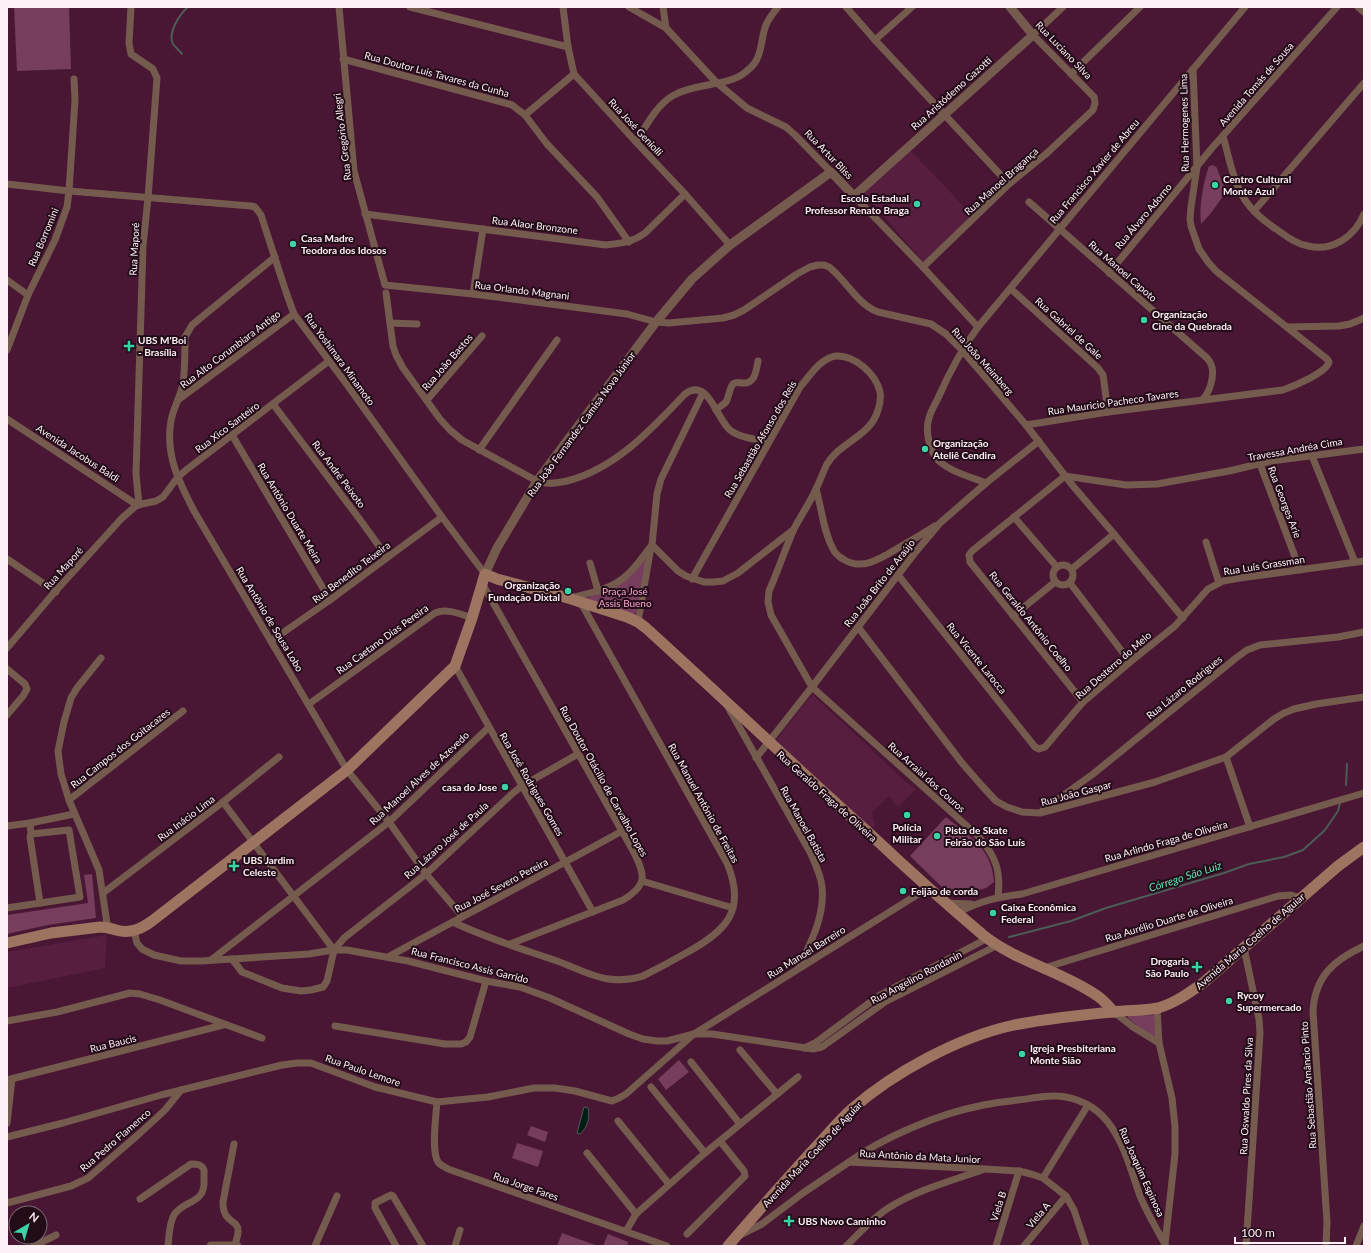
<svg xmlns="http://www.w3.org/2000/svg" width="1371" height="1253" font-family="Lato,sans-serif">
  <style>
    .built { fill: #571e40 }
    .green { fill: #763d5c }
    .water { fill: #001d13; stroke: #4c5c57 }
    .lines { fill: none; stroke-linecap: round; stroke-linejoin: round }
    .stream { stroke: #4c5c57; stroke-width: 2 }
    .minor { stroke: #745b4e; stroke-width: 7 }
    .tertiary { stroke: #745b4e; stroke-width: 9 }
    .secondary { stroke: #9c7460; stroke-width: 11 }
    .poi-dot { fill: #39d4a5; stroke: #220c18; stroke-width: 1.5 }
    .labels { text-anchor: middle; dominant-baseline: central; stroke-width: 4; stroke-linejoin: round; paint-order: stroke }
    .street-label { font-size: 10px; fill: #fef0f7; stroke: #220c18 }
    .poi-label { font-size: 10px; font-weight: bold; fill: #fef0f7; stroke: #220c18; text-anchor: start }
    .park-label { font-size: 10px; fill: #f8a6cf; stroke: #220c18 }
    .water-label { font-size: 11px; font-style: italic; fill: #5de6b8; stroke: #220c18 }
  </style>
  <rect width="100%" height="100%" fill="#491734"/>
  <g class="built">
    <path d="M911 151 972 215 924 262 863 193Z"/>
    <path d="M812 694 905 781 916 789 898 807 889 796 872 812 875 826 869 830 774 743Z"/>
    <path d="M107 935 105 968 7 988V952Z"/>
  </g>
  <g class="green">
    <path d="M14 7H69L71 69 17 71Z"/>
    <path d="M1214 165V167L1216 166 1226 192 1211 213 1201 224C1199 205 1203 184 1209 166Z"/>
    <path d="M648 556 635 616 585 599 611 589Z"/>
    <path d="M946 817C970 837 992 848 994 882L986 888 975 891 960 892 945 890 910 856Z"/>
    <path d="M92 874 96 918 48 925 7 934V915L88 903 84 875Z"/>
    <path d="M1154 1015 1156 1041 1128 1018V1016Z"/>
    <path d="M679 1060 689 1072 666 1090 658 1079Z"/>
    <path d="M531 1126 548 1132 545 1142 527 1135Z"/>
    <path d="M517 1143 543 1151 538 1167 512 1158Z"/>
    <path d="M562 1233 598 1246H557Z"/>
    <path d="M608 1234 628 1242 627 1246H603Z"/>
  </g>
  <path class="water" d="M584 1107 588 1108C590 1118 588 1127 580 1134L577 1133Z"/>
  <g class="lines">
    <g class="stream">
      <path d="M182 54C180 51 175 47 173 44 167 33 180 14 188 7"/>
      <path d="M1346 785 1347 764"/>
      <path d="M1009 937 1071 921 1106 908 1224 873 1249 864 1284 857 1303 850 1325 830 1338 811 1340 803"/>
    </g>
    <g class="minor">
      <path d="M131 7 129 43 131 54 153 69 157 78 148 198 143 246 136 474 139 505"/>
      <path d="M339 7 354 171 385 285 473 294 627 314 656 322 669 323 723 318 734 315 744 310 797 274 810 267 818 265H824L829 267C847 281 857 304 878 312L931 324 946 334 962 350 1026 425 1073 486 1114 534 1183 618"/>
      <path d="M410 7 568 47"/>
      <path d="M563 7 568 47 574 74 636 142 685 194 730 245"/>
      <path d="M629 7 666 28"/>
      <path d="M663 7 666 28 716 82 747 108 786 127 795 135 831 172"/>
      <path d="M846 7 875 40 1009 184"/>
      <path d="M1358 7 1364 12"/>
      <path d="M875 40 912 7"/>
      <path d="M343 59 512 105 525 115 547 144 597 197 629 242"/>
      <path d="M1071 74 1140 7"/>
      <path d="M525 115 574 74"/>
      <path d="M1223 136C1229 157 1233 182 1245 200 1253 212 1264 221 1276 229 1286 236 1296 244 1308 246 1333 252 1355 236 1364 214"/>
      <path d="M636 142C646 126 657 104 674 95 692 85 714 86 733 79 739 77 745 73 749 69 763 58 760 40 766 25 769 18 773 13 778 7"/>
      <path d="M7 184 69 191 251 206 255 207 261 215 286 292 294 314 345 382 442 517 485 574"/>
      <path d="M854 196 920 264 978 327"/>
      <path d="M1029 202 1207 358C1209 360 1211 364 1212 367 1214 377 1210 392 1203 399"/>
      <path d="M1254 211 1364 83"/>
      <path d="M365 214 606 245C622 243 631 243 645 233L685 194"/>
      <path d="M275 257 192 325 185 337C185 352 185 368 183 383 181 396 173 408 171 421 165 455 179 482 194 511L347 770 389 822 426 874 462 916"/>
      <path d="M923 267 1009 184 1047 153 1093 110 1095 103 1094 97 1033 35 1063 7"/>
      <path d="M1109 273 1212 148 1337 7"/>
      <path d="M7 280 28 295"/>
      <path d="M1011 289 1098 368 1103 375 1108 412"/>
      <path d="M386 293 393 346 396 355 403 368 440 419 450 430 462 440 537 481C548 485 556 483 567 481 615 469 652 429 685 394 708 376 717 420 730 430 740 438 756 439 769 442"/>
      <path d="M473 294 483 229"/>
      <path d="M390 323 417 324"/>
      <path d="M1287 327 1339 326 1350 324 1364 318"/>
      <path d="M7 350 28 295 55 240 67 207 69 191 75 100 74 79"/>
      <path d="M703 393 661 479 657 494 652 545 678 571 686 576 704 582H714L723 581 738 573 793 530"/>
      <path d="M178 400 294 314"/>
      <path d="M427 400 482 336"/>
      <path d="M273 404 361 521 387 557"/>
      <path d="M716 410C719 407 723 405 726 402 729 397 729 389 733 384 736 382 738 382 742 383 755 384 756 372 758 361"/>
      <path d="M7 419 137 505"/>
      <path d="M1026 425 1108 412 1283 390C1294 386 1326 373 1329 362L1327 359 1216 271 1208 262 1199 249 1191 226 1190 219 1191 207 1197 167 1193 69"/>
      <path d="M232 435 330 600"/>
      <path d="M479 450 557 340"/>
      <path d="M1312 456 1355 562"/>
      <path d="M1260 464 1300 570"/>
      <path d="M986 483C971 477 951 472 939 461 929 451 925 431 929 418 931 410 936 403 939 396 950 371 962 349 978 327L1245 7"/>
      <path d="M816 489C822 509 823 531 833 549 835 553 839 557 843 559 863 573 886 555 903 545 914 539 924 533 935 526"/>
      <path d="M137 505 156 501 163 497 177 478 186 470 329 361"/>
      <path d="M1014 517 1057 567"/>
      <path d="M1206 542 1219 583"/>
      <path d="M7 559 56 592"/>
      <path d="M590 563 598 591"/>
      <circle cx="1063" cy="575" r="10"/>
      <path d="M1072 569 1114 534"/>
      <path d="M898 575 1035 747 1039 749 1045 747 1083 702 1130 662 1175 626 1208 589 1223 581 1240 578 1364 561"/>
      <path d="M692 579 800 387C809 377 820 358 836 356 855 355 876 374 880 392 881 398 880 404 878 410 871 436 840 442 827 464 823 472 820 481 816 489 810 503 801 515 794 529 785 549 778 571 769 591L768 602 771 615 812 687 978 836C996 856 1001 871 998 897"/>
      <path d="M482 583 622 831C628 843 647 870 641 883 637 891 630 896 623 900L510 944"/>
      <path d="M1070 583 1130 662"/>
      <path d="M570 598C590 593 612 590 628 574 637 566 644 555 652 545"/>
      <path d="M1013 616 1055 582"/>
      <path d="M638 622 651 547"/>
      <path d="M858 627 962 763 983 787 996 801 1007 807 1022 812 1040 813 1155 782 1226 757 1274 719 1284 713 1294 709 1316 704 1364 697"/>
      <path d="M271 641 330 600 442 517"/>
      <path d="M7 648 53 594 122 518 137 505"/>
      <path d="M101 658 77 688 71 698 64 722 58 751 61 774 69 800 99 870 108 930"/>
      <path d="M455 666 593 912"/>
      <path d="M7 669 25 684 27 689 23 696 7 715"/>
      <path d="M1083 702 970 562 969 555 972 551 1065 476 1126 485 1157 484 1229 471 1271 461 1364 449"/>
      <path d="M309 704 435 613C447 608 460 614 472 618"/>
      <path d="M728 707 810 852C815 863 821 875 822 887 825 916 811 942 799 967"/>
      <path d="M1226 757 1250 827"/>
      <path d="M756 758 812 687 914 554 940 523 986 483 1039 441"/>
      <path d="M69 800 183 711"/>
      <path d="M223 802 334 950"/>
      <path d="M1043 810 1093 774 1236 658 1247 650 1260 645 1338 637 1364 632"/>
      <path d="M30 823 31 834 30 837 40 903"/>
      <path d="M7 826 30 823 74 814"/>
      <path d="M642 881 733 908"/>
      <path d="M103 893 223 802 279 757"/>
      <path d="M946 903 971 904"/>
      <path d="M7 908 80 897 69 830 31 834"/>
      <path d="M957 913C980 901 997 897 1022 894L1364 793"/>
      <path d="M453 922C486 938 522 949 557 961 574 967 592 977 609 979 622 981 631 980 643 976 657 969 672 961 686 953 726 931 747 911 727 863L581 603"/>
      <path d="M134 931 137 943 142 949 154 955 181 961H201L309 954 333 950H347L408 961 486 981 520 987 550 998 629 1034 643 1039 657 1041H667L694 1034H712L813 1049 822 1047 885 1002 998 945"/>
      <path d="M1244 948 1259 1019 1260 1033 1246 1246"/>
      <path d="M388 957C466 914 545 874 622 831"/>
      <path d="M232 959 242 972 282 988 301 991 311 990 323 987 327 981 334 950 344 938 426 874 513 793 522 786 578 754"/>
      <path d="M211 960 389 822 488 728"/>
      <path d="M1044 968 1278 896 1291 895 1300 898"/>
      <path d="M1157 1008 1159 1043 1172 1098 1175 1127V1154L1165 1244"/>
      <path d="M1114 1012 1133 1027 1159 1043"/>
      <path d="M7 1021 57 1012 130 993 140 994 160 1000 262 1038"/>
      <path d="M335 1026 445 1044H461L466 1042 470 1037 486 981"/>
      <path d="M805 1048 815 1043 880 995 988 938"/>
      <path d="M740 1050 777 1094"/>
      <path d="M691 1062 740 1124"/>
      <path d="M7 1080 223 1025"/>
      <path d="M651 1087 705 1153"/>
      <path d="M437 1102C436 1116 431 1151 438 1162 440 1165 445 1167 448 1169L667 1246"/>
      <path d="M618 1121 669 1184"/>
      <path d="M7 1123 12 1079"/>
      <path d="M7 1137 63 1123 161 1095 282 1065 297 1063H311L375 1087 437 1102 488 1097 534 1088H555L575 1091 612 1101 619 1098 626 1094 694 1034 928 888"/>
      <path d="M234 1144 223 1202C223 1224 237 1219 238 1229 239 1234 236 1240 235 1245"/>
      <path d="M587 1153 636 1214"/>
      <path d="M849 1162C882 1138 938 1114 979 1106 991 1103 1005 1102 1018 1100 1030 1099 1044 1095 1057 1096 1076 1097 1095 1106 1107 1121 1124 1142 1131 1171 1140 1196 1147 1213 1156 1228 1165 1244"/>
      <path d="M1043 1178 1088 1105"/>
      <path d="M140 1199 191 1164C196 1164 202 1164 204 1170 204 1173 204 1177 204 1179 206 1205 184 1199 174 1215 169 1224 169 1236 168 1246"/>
      <path d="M7 1203 71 1186 88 1178 140 1133 165 1110 181 1090"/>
      <path d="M626 1231 636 1214 705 1153 798 1077"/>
      <path d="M687 1234 745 1176 744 1171 720 1141"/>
      <path d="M740 1235 762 1224 803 1193 849 1162 985 1169 1019 1171 1031 1174 1043 1178 1066 1196 1074 1210 1086 1246"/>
      <path d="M34 1246 56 1235"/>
      <path d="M315 1246 337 1196"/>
      <path d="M396 1246 375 1208V1203L391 1195 393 1196 423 1246"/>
      <path d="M455 1246 460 1230"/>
      <path d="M846 1246C860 1233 873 1217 890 1207 917 1190 951 1181 982 1170"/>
      <path d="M996 1246 1019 1171"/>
      <path d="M1024 1246 1066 1196"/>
      <path d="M1326 1246 1327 1222 1313 1011C1315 976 1334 960 1364 946"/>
      <path d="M1356 1246 1364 1226"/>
    </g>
    <g class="tertiary">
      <path d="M485 574 497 548 537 481 656 322 692 279 730 245 831 172 854 196 1033 35 1010 7"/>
      <path d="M211 1246H237"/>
    </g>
    <g class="secondary">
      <path d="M7 943 51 933 100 927C107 927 110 928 116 930 130 934 141 929 152 921L347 770 455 666 472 618 485 574 497 579 568 598 627 617 638 622 646 628C721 696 794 766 869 833 906 868 944 902 983 935 1017 962 1061 971 1096 995 1103 999 1108 1006 1114 1012"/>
      <path d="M728 1246C756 1213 785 1181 814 1149 827 1136 838 1121 852 1109 894 1072 959 1037 1014 1025 1046 1019 1080 1015 1113 1012 1127 1010 1144 1011 1158 1008 1175 1003 1189 993 1203 983L1338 866 1364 847"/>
    </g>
  </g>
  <g class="poi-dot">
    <circle cx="1215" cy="185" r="4"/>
    <circle cx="917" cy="204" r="4"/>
    <circle cx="293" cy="244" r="4"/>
    <circle cx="1144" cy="320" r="4"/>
    <path d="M127 340h4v4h4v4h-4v4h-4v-4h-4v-4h4z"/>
    <circle cx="925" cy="449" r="4"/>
    <circle cx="568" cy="591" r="4"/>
    <circle cx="505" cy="787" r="4"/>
    <circle cx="907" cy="815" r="4"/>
    <circle cx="937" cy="836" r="4"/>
    <path d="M232 860h4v4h4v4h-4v4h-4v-4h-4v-4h4z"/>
    <circle cx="903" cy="891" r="4"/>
    <circle cx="993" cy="913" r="4"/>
    <path d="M1195 961h4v4h4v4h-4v4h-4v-4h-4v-4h4z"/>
    <circle cx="1229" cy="1001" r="4"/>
    <circle cx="1022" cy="1054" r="4"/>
    <path d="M787 1215h4v4h4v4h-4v4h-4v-4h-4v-4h4z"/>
  </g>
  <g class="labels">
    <g class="street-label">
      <text transform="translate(1064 50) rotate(46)">Rua Luciano Silva</text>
      <text transform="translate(437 74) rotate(15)">Rua Doutor Luis Tavares da Cunha</text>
      <text transform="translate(1256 84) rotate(-49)">Avenida Tomás de Sousa</text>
      <text transform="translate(951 93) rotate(-42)">Rua Aristódemo Gazotti</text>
      <text transform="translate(1184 123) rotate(-91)">Rua Hermogenes Lima</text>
      <text transform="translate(636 127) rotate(47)">Rua José Geniolli</text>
      <text transform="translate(342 137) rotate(-97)">Rua Gregório Allegri</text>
      <text transform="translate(829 154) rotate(46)">Rua Artur Bliss</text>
      <text transform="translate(1094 171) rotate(-50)">Rua Francisco Xavier de Abreu</text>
      <text transform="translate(1001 181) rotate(-42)">Rua Manoel Bragança</text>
      <text transform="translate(1143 216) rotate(-50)">Rua Álvaro Adorno</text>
      <text transform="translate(535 225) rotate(7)">Rua Alaor Bronzone</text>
      <text transform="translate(43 237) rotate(-67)">Rua Borromini</text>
      <text transform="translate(134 249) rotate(-87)">Rua Maporé</text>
      <text transform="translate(1123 271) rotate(41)">Rua Manoel Capoto</text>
      <text transform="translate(522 290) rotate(7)">Rua Orlando Magnani</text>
      <text transform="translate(1069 328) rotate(42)">Rua Gabriel de Gale</text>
      <text transform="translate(230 349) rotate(-37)">Rua Alto Corumbiara Antigo</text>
      <text transform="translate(340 359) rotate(54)">Rua Yoshimara Minamoto</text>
      <text transform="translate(983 361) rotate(48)">Rua João Meimberg</text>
      <text transform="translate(447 362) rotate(-49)">Rua João Bastos</text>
      <text transform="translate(1113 402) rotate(-8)">Rua Mauricio Pacheco Tavares</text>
      <text transform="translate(581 424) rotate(-54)">Rua João Fernandez Camisa Nova Júnior</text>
      <text transform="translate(227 427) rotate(-37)">Rua Xico Santeiro</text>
      <text transform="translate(760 439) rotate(-60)">Rua Sebastião Afonso dos Reis</text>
      <text transform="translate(1295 449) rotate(-10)">Travessa Andréa Cima</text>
      <text transform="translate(78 453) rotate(33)">Avenida Jacobus Baldi</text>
      <text transform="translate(339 474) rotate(53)">Rua André Peixoto</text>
      <text transform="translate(1285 502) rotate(69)">Rua Georges Arie</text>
      <text transform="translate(290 513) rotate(59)">Rua Antônio Duarte Meira</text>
      <text transform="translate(1264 565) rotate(-9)">Rua Luís Grassman</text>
      <text transform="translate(63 568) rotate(-48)">Rua Maporé</text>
      <text transform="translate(351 572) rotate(-37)">Rua Benedito Teixeira</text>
      <text transform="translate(879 583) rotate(-52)">Rua João Brito de Araújo</text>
      <text transform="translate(270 619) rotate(59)">Rua Antônio de Sousa Lobo</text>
      <text transform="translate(1031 621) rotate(51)">Rua Geraldo Antônio Coelho</text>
      <text transform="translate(382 639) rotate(-36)">Rua Caetano Dias Pereira</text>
      <text transform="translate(977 658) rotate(51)">Rua Vicente Larocca</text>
      <text transform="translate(1113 665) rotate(-41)">Rua Desterro do Melo</text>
      <text transform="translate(1184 687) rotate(-39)">Rua Lázaro Rodrigues</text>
      <text transform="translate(120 748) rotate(-38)">Rua Campos dos Goitacazes</text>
      <text transform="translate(927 777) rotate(42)">Rua Arraial dos Couros</text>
      <text transform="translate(419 778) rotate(-43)">Rua Manoel Alves de Azevedo</text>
      <text transform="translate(604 781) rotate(61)">Rua Doutor Otácilio de Carvalho Lopes</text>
      <text transform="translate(532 784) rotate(60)">Rua José Rodrigues Gomes</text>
      <text transform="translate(1076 793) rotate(-15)">Rua João Gaspar</text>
      <text transform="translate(827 796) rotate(42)">Rua Geraldo Fraga de Oliveira</text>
      <text transform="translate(704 803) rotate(61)">Rua Manuel Antônio de Freitas</text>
      <text transform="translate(186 818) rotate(-37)">Rua Inácio Lima</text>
      <text transform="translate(804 824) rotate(61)">Rua Manoel Batista</text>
      <text transform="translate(446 840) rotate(-42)">Rua Lázaro José de Paula</text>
      <text transform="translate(1166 841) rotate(-16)">Rua Arlindo Fraga de Oliveira</text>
      <text transform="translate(501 885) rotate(-28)">Rua José Severo Pereira</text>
      <text transform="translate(1169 919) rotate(-17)">Rua Aurélio Duarte de Oliveira</text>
      <text transform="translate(1250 941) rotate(-41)">Avenida Maria Coelho de Aguiar</text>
      <text transform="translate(806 952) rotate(-32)">Rua Manoel Barreiro</text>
      <text transform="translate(470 965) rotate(14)">Rua Francisco Assis Garrido</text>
      <text transform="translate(916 977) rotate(-28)">Rua Angelino Rondanin</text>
      <text transform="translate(113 1043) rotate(-14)">Rua Baucis</text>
      <text transform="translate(363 1070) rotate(19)">Rua Paulo Lemore</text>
      <text transform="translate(1308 1085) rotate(-94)">Rua Sebastião Amâncio Pinto</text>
      <text transform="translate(1246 1096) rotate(-87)">Rua Oswaldo Pires da Silva</text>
      <text transform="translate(115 1140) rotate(-41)">Rua Pedro Flamenco</text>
      <text transform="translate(812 1154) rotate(-47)">Avenida Maria Coelho de Aguiar</text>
      <text transform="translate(920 1156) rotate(3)">Rua Antônio da Mata Junior</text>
      <text transform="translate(1142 1172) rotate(66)">Rua Joaquim Espinosa</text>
      <text transform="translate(526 1186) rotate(19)">Rua Jorge Fares</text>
      <text transform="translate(998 1206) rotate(-72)">Viela B</text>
      <text transform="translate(1038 1215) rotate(-50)">Viela A</text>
    </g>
    <g class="poi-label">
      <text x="1223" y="179">Centro Cultural<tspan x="1223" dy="12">Monte Azul</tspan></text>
      <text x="909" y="198" text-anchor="end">Escola Estadual<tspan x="909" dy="12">Professor Renato Braga</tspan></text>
      <text x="301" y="238">Casa Madre<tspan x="301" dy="12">Teodora dos Idosos</tspan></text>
      <text x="1152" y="314">Organização<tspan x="1152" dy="12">Cine da Quebrada</tspan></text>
      <text x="138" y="340">UBS M'Boi<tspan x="138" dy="12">- Brasília</tspan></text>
      <text x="933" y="443">Organização<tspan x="933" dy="12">Ateliê Cendira</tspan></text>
      <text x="560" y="585" text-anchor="end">Organização<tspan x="560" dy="12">Fundação Dixtal</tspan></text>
      <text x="497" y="787" text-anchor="end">casa do Jose</text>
      <text x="907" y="827" text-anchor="middle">Polícia<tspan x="907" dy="12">Militar</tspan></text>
      <text x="945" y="830">Pista de Skate<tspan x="945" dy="12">Feirão do São Luís</tspan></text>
      <text x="243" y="860">UBS Jardim<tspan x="243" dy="12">Celeste</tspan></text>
      <text x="911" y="891">Feijão de corda</text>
      <text x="1001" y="907">Caixa Econômica<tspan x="1001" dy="12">Federal</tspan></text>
      <text x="1189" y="961" text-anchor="end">Drogaria<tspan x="1189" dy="12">São Paulo</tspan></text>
      <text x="1237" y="995">Rycoy<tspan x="1237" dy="12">Supermercado</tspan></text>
      <text x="1030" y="1048">Igreja Presbiteriana<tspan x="1030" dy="12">Monte Sião</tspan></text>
      <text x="798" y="1221">UBS Novo Caminho</text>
    </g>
    <g class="park-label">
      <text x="625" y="591">Praça José<tspan x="625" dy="12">Assis Bueno</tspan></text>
    </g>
    <g class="water-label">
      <text transform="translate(1185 876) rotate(-18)">Córrego São Luiz</text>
    </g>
  </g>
  <rect width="1371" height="1253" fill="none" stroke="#fef0f7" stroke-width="16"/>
  <g transform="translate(28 1225) rotate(38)"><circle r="19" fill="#220c18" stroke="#7a6771"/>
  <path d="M0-3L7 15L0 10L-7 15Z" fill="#39d4a5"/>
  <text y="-6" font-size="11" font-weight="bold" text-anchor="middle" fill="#fef0f7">N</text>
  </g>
  <path d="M1235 1237v6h110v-6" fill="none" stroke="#fef0f7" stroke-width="2"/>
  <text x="1241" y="1237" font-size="12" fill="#fef0f7" stroke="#220c18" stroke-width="3" paint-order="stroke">100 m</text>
</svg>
